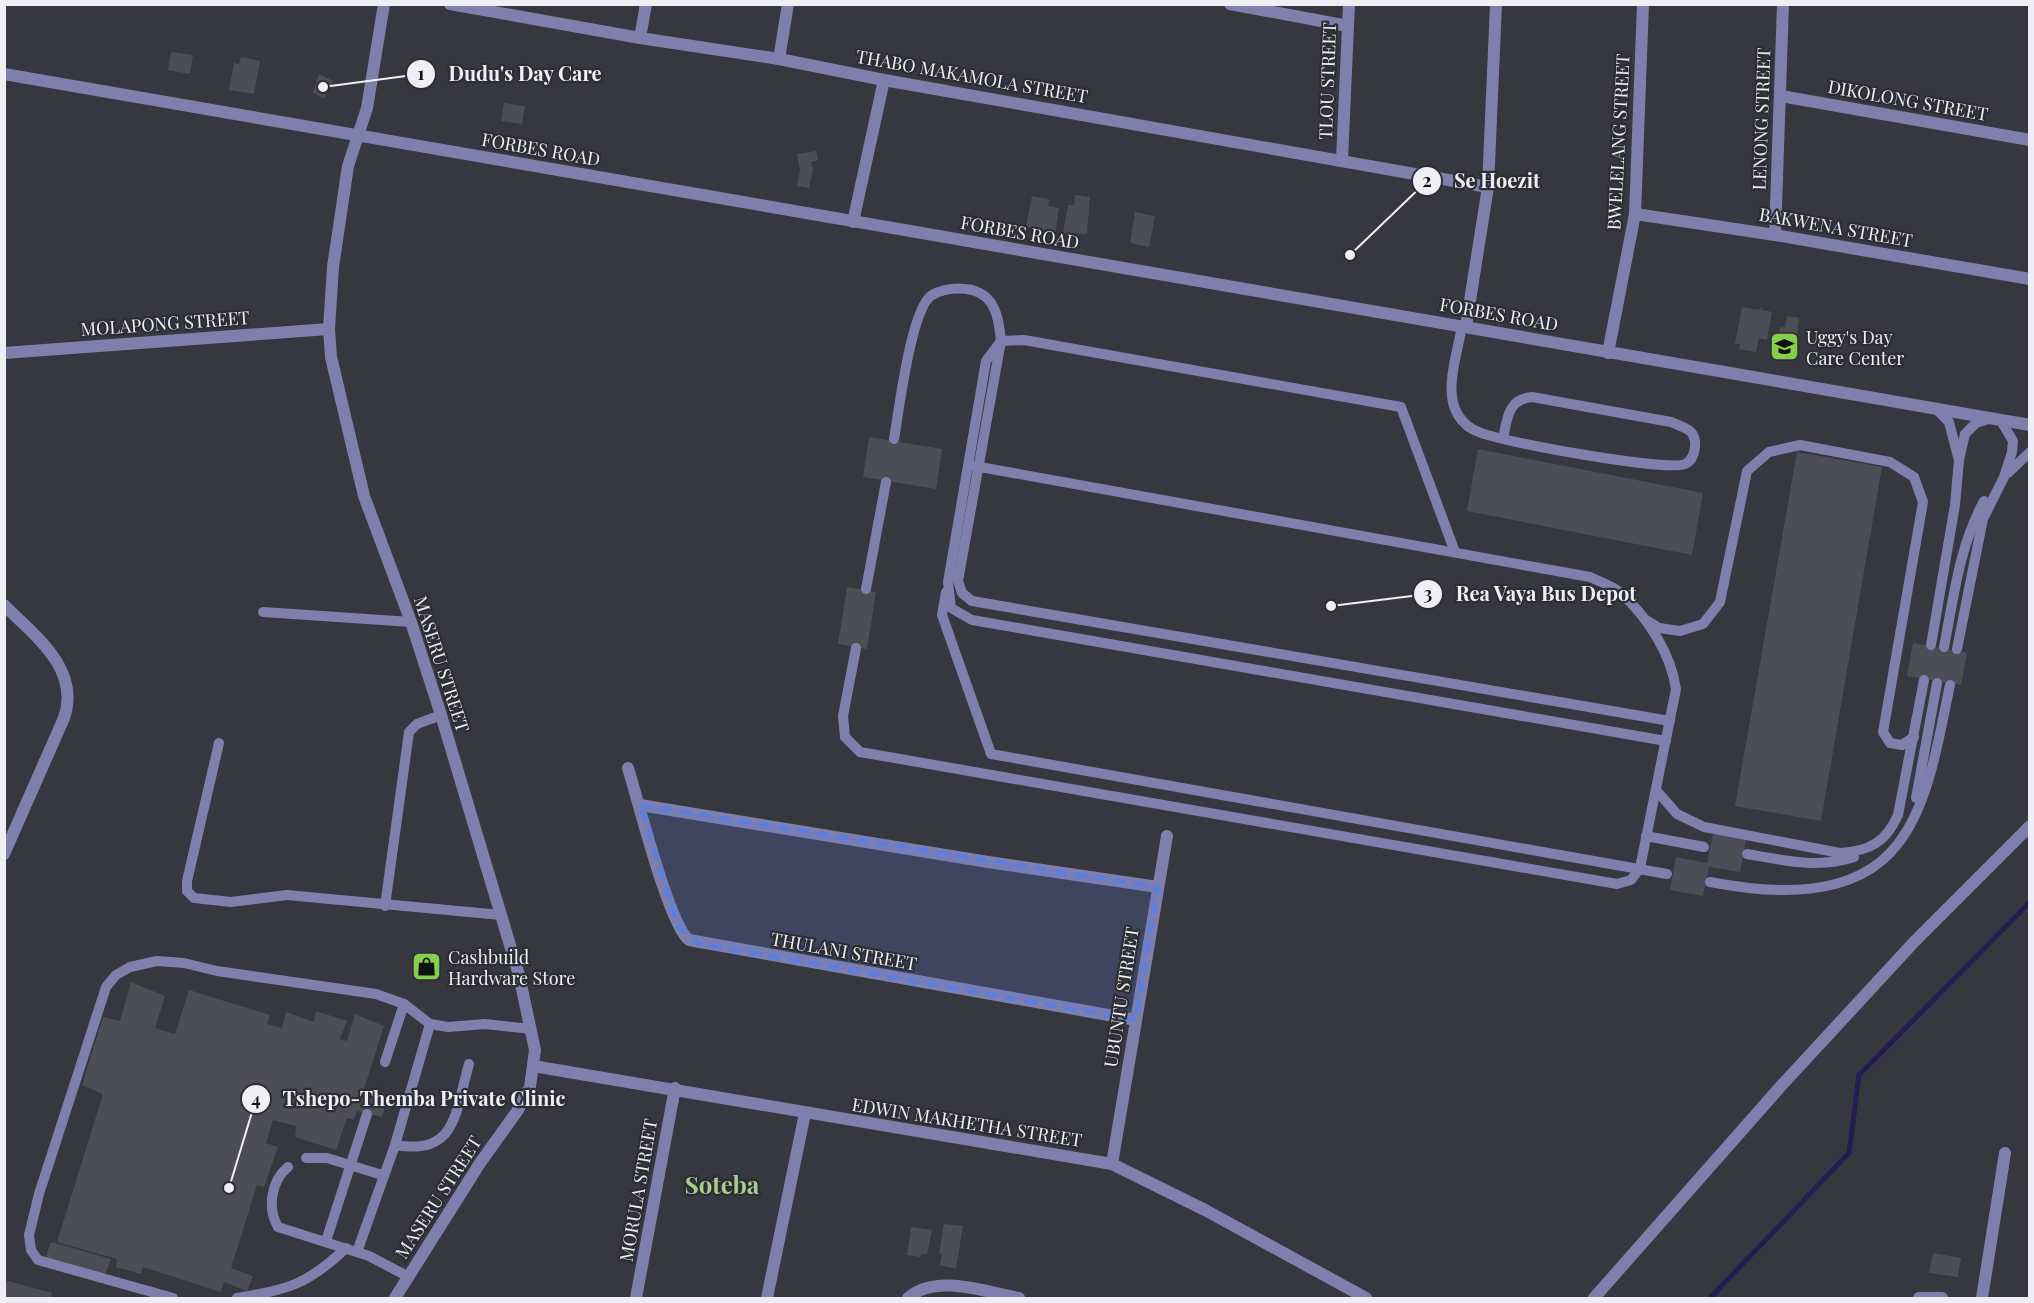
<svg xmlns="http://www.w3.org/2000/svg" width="2034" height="1303" font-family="'Playfair Display',serif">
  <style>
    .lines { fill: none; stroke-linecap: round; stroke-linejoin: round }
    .stream { stroke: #241d54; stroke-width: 5 }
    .building { fill: #4d4d56 }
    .service { stroke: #7f7fad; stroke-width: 10 }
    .minor { stroke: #7f7fad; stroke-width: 12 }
    .tertiary { stroke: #7f7fad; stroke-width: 12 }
    .marked { fill: #5c7ee0; fill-opacity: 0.2; stroke: #5c7ee0; stroke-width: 4.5; stroke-dasharray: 12 8; stroke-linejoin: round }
    .labels { text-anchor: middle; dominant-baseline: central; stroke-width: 4.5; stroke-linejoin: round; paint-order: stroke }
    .street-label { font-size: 18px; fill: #eeeef4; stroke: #2d2d35 }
    .poi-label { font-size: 18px; fill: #eeeef4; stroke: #2d2d35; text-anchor: start }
    .district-label { font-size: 24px; font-weight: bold; fill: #a6cf8c; stroke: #2d2d35 }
    .leader { fill: none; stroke: #eeeef4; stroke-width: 2 }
    .callout-dot { fill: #eeeef4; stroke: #2d2d35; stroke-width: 2 }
    .mark-label { font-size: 18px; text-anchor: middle; font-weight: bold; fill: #111 }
    .callout-label { font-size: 20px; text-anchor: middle; font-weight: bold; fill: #eeeef4; stroke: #2d2d35; stroke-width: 4.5; stroke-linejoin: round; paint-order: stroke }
  </style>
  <rect width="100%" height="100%" fill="#37373f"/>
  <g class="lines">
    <path class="stream" d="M1710 1298 1849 1153 1859 1075 2030 902"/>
  </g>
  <g class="building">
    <path d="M171 52 193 55 190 74 168 70Z"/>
    <path d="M241 57 260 61 254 94 229 90 234 63 239 64Z"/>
    <path d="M319 74 333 81 324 98 313 93Z"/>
    <path d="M504 103 525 106 522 124 501 121Z"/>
    <path d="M816 151 818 160 811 162 813 169 809 188 797 186 800 170 797 154Z"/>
    <path d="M1075 195 1090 197 1087 234 1063 233 1068 205H1074Z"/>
    <path d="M1032 196 1049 199 1048 206 1059 208 1055 233 1026 227Z"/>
    <path d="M1135 212 1155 216 1149 247 1130 243Z"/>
    <path d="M1742 307 1758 310 1763 307 1762 310 1772 312 1767 340 1759 338 1756 352 1739 349 1740 344H1735Z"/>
    <path d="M1787 316 1799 318 1794 360 1773 356 1776 336 1779 337 1780 327 1785 328Z"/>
    <path d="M869 437 942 449 936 489 863 477Z"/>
    <path d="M1478 449 1703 493 1692 555 1467 511Z"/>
    <path d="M1797 452 1882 467 1821 821 1735 806Z"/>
    <path d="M847 587 876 592 867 649 838 644Z"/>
    <path d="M1913 643 1967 653 1961 685 1907 676Z"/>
    <path d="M1713 834 1746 840 1740 872 1709 867 1703 896 1670 890 1676 857 1707 863Z"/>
    <path d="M131 982 165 996 155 1028 175 1034 189 990 270 1015 267 1024 282 1028 286 1012 314 1022 316 1011 347 1021 340 1039 347 1041 355 1014 384 1026 363 1092 387 1101 382 1117 357 1111 354 1120 347 1118 336 1150 295 1137 296 1126 273 1120 266 1143 278 1147 264 1187 257 1185 231 1268 253 1276 247 1291 224 1282 221 1292 143 1267 141 1274 116 1267 117 1259 57 1242 103 1094 82 1085 103 1017 120 1021Z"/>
    <path d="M944 1224 963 1226 956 1269 940 1265 942 1254 939 1253Z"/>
    <path d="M911 1227 932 1230 927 1254H921L920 1257 907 1255Z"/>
    <path d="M51 1242 111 1259 104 1277 45 1259Z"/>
    <path d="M1933 1253 1961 1258 1958 1277 1929 1273Z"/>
    <path d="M4 1280 52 1293 51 1298H4Z"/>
  </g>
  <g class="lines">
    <g class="service">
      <path d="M1462 326C1458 352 1443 391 1458 415 1463 423 1470 429 1479 432 1501 442 1668 472 1685 464 1696 459 1698 440 1691 432 1686 427 1677 425 1671 422L1532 397C1508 399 1507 419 1503 439"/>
      <path d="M1936 409 1949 422 1958 457"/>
      <path d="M894 439C899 411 911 308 932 295 945 288 958 287 972 290 996 296 999 320 1001 341L958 581 962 593 972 601 1670 721"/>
      <path d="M2008 473 2030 452"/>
      <path d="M1455 552 1401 407 1024 340 1001 341 986 361 948 582 951 608 972 620 1666 741"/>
      <path d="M866 589 886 482"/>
      <path d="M946 592 942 615 991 754 1667 874"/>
      <path d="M263 612 411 622"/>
      <path d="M1646 620 1659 628 1680 631 1703 624 1720 602 1747 471 1769 452 1800 445 1890 462 1914 477 1923 502 1883 732 1890 743 1902 745 1914 737"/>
      <path d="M1931 645 1955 505 1959 460 1965 434 1976 423 1989 419"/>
      <path d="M1944 647C1954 596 1959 547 1984 501"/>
      <path d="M856 648 843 716 845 737 860 752 1617 884 1631 880 1640 868 1676 689C1671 654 1648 618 1622 594 1614 586 1600 582 1590 577L969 465"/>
      <path d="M1957 649 1983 519 2004 477 2012 452 2013 441 2001 421"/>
      <path d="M219 743 187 881V891L194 898 231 902 287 895 501 915"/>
      <path d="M1656 790 1677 814 1704 827 1840 853C1870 851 1886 842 1898 815L1924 680"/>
      <path d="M1916 798 1937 683"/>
      <path d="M1646 836 1704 847"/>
      <path d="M1747 854C1782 860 1819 869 1854 857"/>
      <path d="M1710 882C1772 894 1854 900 1897 845 1930 804 1939 735 1950 685"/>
      <path d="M385 906 409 732 417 724 441 715"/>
      <path d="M385 1062 404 1004 430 1024 448 1027 485 1024 531 1029"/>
      <path d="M395 1145C457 1156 455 1112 469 1064"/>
      <path d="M306 1158H327L382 1175"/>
      <path d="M288 1167C271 1181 267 1208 278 1227L369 1256 407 1276"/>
      <path d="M326 1241 367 1114"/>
      <path d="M357 1252 395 1145 430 1024"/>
      <path d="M173 1298 38 1260 31 1250 29 1235 39 1194 106 987 116 975 130 967 157 961 184 963 217 971 376 994 404 1004"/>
      <path d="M237 1298C289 1289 307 1285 346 1248"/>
    </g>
    <g class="minor">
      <path d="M450 4 640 38 779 59 884 80 1488 187"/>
      <path d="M1230 4 1348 26"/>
      <path d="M640 38 646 4"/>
      <path d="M779 59 788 4"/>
      <path d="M1781 96 2030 140"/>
      <path d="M1342 160 1349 4"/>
      <path d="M1635 214 1775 235 2030 279"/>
      <path d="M853 222 884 80"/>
      <path d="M1775 235 1783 4"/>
      <path d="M1466 326 1488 187 1496 4"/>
      <path d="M4 353 329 329"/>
      <path d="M1608 353 1635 214 1643 4"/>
      <path d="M4 605C35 636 81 669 64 718L4 854"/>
      <path d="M628 768C638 800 669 925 689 940L1136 1020"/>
      <path d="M640 805 988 862 1158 887"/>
      <path d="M533 1066 1112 1164 1205 1210 1366 1298"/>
      <path d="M1112 1164 1167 836"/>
      <path d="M636 1298 675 1088"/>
      <path d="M767 1298 805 1113"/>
      <path d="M908 1298C936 1273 986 1292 1019 1298"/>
      <path d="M1594 1298 1781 1086 1915 941 2030 826"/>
      <path d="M1919 1298H1942"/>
      <path d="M1982 1298 2005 1153"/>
    </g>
    <g class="tertiary">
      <path d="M384 4 367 108 348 166 333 267 329 329 331 357 364 496 411 622 441 715 519 975 535 1050 530 1087 518 1110 480 1163 395 1298"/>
      <path d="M4 74 2030 425"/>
    </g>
  </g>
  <path class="marked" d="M640 805 1158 887 1136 1020 699 944 678 927Z"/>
  <defs>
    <symbol id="school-square" viewBox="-11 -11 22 22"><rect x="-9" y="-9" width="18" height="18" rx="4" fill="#86cf4c" stroke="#2d2d35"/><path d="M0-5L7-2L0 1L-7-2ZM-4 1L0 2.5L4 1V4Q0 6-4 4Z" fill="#111"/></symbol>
    <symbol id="shop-square" viewBox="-11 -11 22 22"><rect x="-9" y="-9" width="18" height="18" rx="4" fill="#86cf4c" stroke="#2d2d35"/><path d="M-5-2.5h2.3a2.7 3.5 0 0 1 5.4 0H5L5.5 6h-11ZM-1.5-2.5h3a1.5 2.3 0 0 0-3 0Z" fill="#111"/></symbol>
  </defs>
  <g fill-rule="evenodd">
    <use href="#school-square" x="1768" y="330" width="33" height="33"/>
    <use href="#shop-square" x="410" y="950" width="33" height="33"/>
  </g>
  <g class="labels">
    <g class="street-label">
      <text transform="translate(972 76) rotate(10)">THABO MAKAMOLA STREET</text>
      <text transform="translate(1327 81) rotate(-88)">TLOU STREET</text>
      <text transform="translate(1908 100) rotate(10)">DIKOLONG STREET</text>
      <text transform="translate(1761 119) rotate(-88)">LENONG STREET</text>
      <text transform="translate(1618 142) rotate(-87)">BWELELANG STREET</text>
      <text transform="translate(541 149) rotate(10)">FORBES ROAD</text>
      <text transform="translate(1836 227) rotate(10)">BAKWENA STREET</text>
      <text transform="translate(1020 232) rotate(10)">FORBES ROAD</text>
      <text transform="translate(1499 314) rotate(10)">FORBES ROAD</text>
      <text transform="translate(165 323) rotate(-4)">MOLAPONG STREET</text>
      <text transform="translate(442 664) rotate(72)">MASERU STREET</text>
      <text transform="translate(844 951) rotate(10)">THULANI STREET</text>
      <text transform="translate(1121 997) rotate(-81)">UBUNTU STREET</text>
      <text transform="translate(967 1122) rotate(9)">EDWIN MAKHETHA STREET</text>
      <text transform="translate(638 1190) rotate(-80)">MORULA STREET</text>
      <text transform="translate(438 1197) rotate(-57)">MASERU STREET</text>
    </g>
    <g class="poi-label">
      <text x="1806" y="337">Uggy's Day<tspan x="1806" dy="21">Care Center</tspan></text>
      <text x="448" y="957">Cashbuild<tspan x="448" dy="21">Hardware Store</tspan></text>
    </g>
    <g class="district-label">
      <text x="722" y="1184">Soteba</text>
    </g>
  </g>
  <path class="leader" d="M323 87L421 74M1350 255L1427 181M1331 606L1428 594M229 1188L256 1099"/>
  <g class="callout-dot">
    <circle cx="323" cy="87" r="6"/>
    <circle cx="1350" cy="255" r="6"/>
    <circle cx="1331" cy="606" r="6"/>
    <circle cx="229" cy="1188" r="6"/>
    <circle cx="421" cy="74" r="15"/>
    <circle cx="1427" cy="181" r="15"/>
    <circle cx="1428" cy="594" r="15"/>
    <circle cx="256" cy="1099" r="15"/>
  </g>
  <g class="mark-label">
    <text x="421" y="80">1</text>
    <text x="1427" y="187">2</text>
    <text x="1428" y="600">3</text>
    <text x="256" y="1106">4</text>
  </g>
  <g class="callout-label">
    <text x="525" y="81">Dudu's Day Care</text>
    <text x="1497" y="188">Se Hoezit</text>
    <text x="1546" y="601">Rea Vaya Bus Depot</text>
    <text x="424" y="1106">Tshepo-Themba Private Clinic</text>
  </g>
  <rect width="2034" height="1303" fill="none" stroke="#eeeef4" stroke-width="12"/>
</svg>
